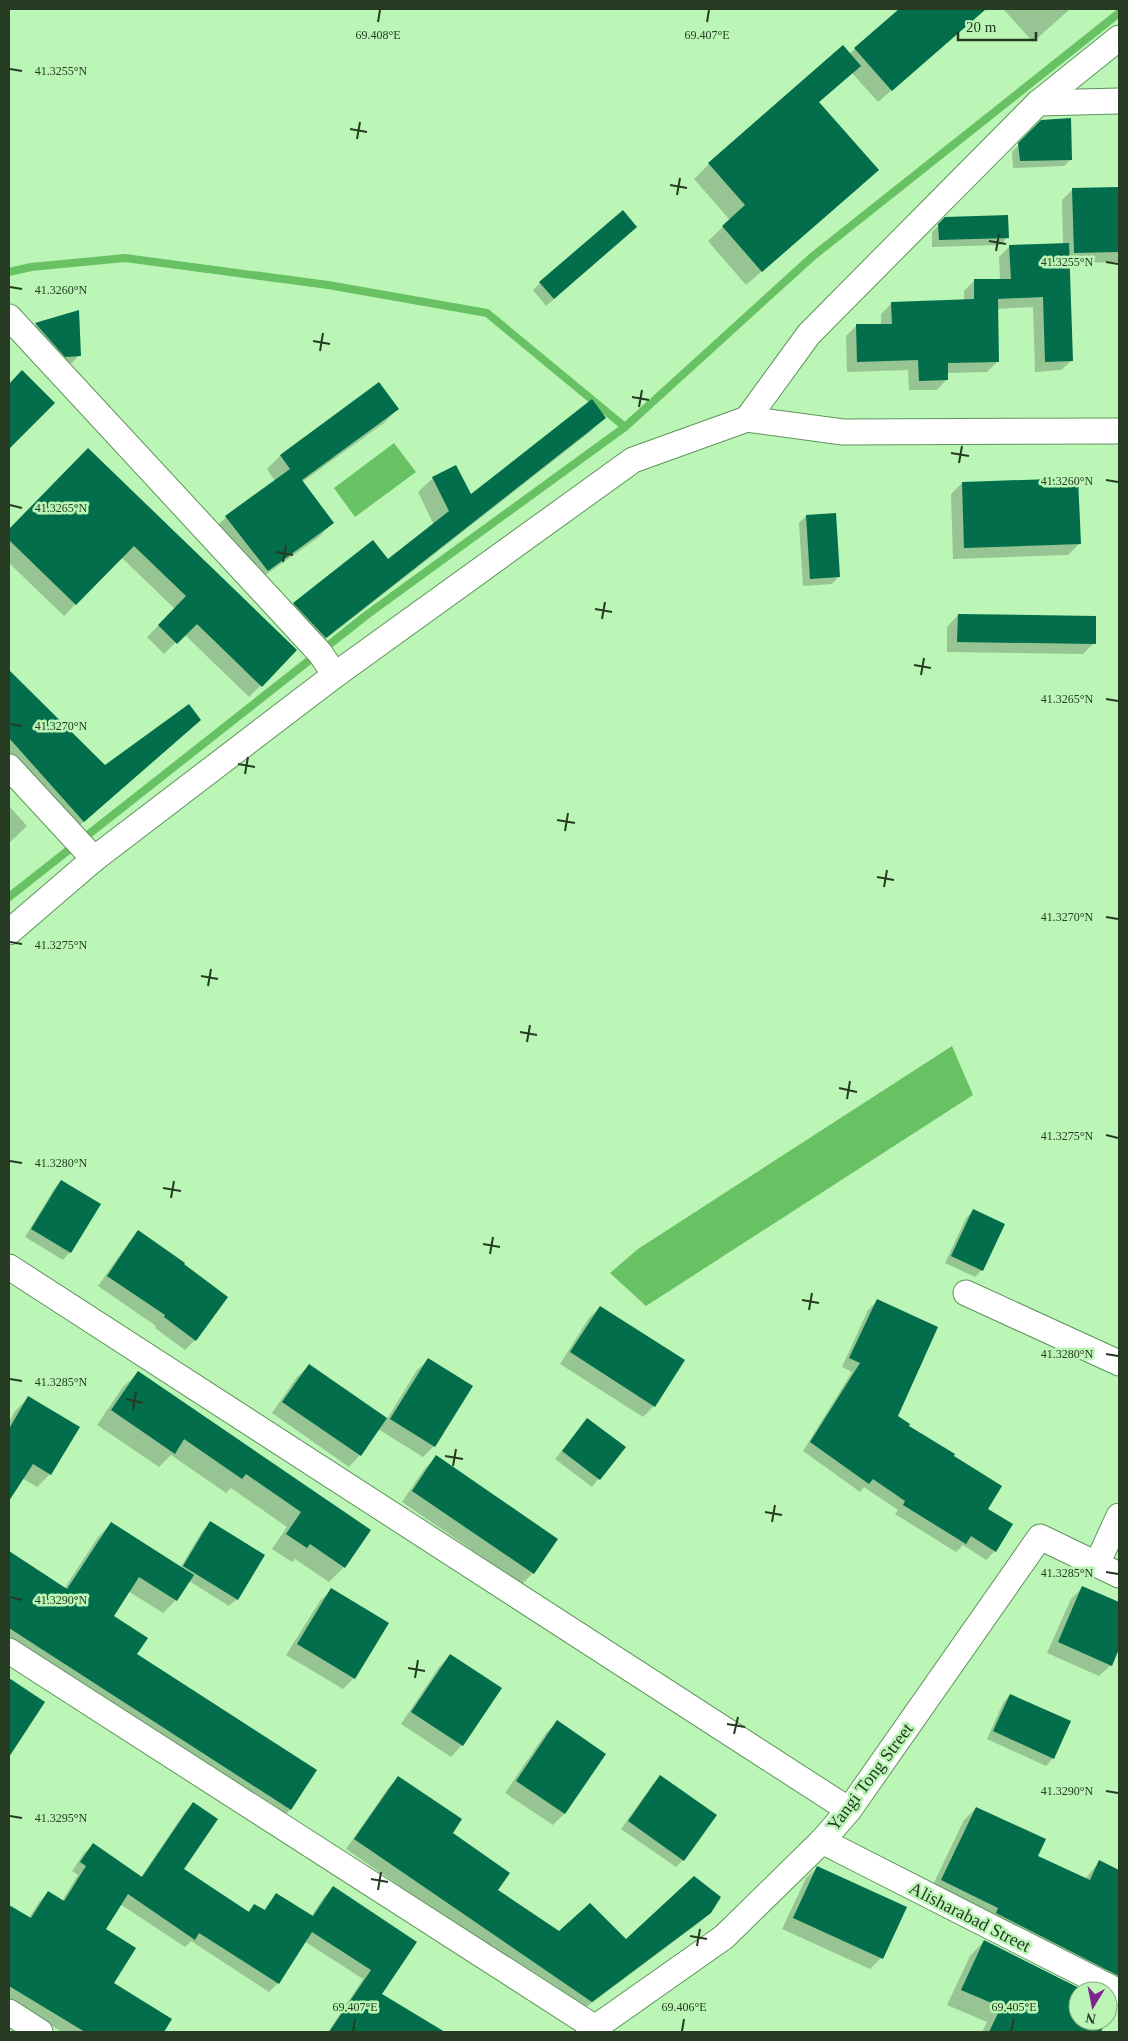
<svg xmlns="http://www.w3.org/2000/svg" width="1128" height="2041" font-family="'Times New Roman',serif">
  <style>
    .water { fill: #68c163 }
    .shadow { fill: #0003 }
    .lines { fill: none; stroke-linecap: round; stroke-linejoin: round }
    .stream { stroke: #68c163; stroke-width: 8 }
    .building { fill: #036e4b }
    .street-casing { stroke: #5e945a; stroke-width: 27 }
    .street { stroke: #fff; stroke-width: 25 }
    .ticks { fill: none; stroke: #253c23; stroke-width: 2 }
    .labels { text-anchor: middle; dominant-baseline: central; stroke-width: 5; stroke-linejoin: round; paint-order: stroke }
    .street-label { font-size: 18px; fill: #253c23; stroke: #bcf6b7 }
    .ticks-label { font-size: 12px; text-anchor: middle; fill: #253c23; stroke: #bcf6b7; stroke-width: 5; stroke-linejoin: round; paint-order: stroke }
  </style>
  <rect width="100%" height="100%" fill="#bcf6b7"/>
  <g class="water">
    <path d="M394 443 416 472 355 517 334 488Z"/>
    <path d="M952 1046 973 1095 646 1306 610 1273 638 1249Z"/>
  </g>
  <g class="shadow">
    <path d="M901 9H986L878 102 852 73 818 103 862 185 746 285 708 241 730 220 694 179 709 164 849 54Z"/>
    <path d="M1003 9H1070L1033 42Z"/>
    <path d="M1042 121 1071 159 1064 166 1013 168 1012 152Z"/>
    <path d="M1119 188V262L1068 263 1072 360 1061 370 1035 372 1033 307 996 309 998 361 987 372 947 373V379L937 390H909L908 370 847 372 846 336 856 326 881 325V314L892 303 964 301V291L974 281 1000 280 999 257 1010 246 1063 244 1062 200 1073 189Z"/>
    <path d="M946 218 1008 237 1000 245 932 247V232Z"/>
    <path d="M628 234 546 306 533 290 540 283Z"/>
    <path d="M78 312 79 355 72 363 58 364 28 332 35 325Z"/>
    <path d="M22 372 53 403 9 447V386Z"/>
    <path d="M379 384 397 409 384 423 302 482 332 523 319 537 254 583 212 531 226 517 275 481 267 469 280 456Z"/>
    <path d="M604 417 590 432 312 650 280 618 294 604 388 561 434 525 418 492 433 478 470 496Z"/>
    <path d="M89 449 296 650 249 697 184 634 164 654 147 637 175 609 121 557 64 616 9 563V531Z"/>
    <path d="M962 483 1079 544 1068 555 953 559 951 494Z"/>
    <path d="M806 516 839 576 832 584 803 586 799 523Z"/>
    <path d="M958 615 1094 643 1083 654 947 652V627Z"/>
    <path d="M9 671 105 767 200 720 73 831 9 758Z"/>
    <path d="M9 806 27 826 9 843Z"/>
    <path d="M61 1181 70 1252 63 1260 25 1237 54 1189Z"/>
    <path d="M973 1211 982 1270 975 1277 945 1263 966 1218Z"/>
    <path d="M138 1232 226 1297 195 1340 185 1350 155 1328 156 1326 98 1286 129 1242Z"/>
    <path d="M877 1301 896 1416 907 1426 952 1457 986 1509 995 1551 986 1560 963 1545 956 1552 895 1514 898 1510 864 1487 860 1492 803 1451 852 1372 842 1367 868 1310Z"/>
    <path d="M600 1307 654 1406 643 1417 560 1364 589 1318Z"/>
    <path d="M429 1359 434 1446 423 1457 378 1429 360 1455 349 1467 272 1413 297 1377 309 1366 387 1419 417 1370Z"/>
    <path d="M138 1373 369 1530 344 1567 329 1582 295 1559 292 1562 272 1549 287 1527 231 1488 226 1493 171 1455 159 1467 97 1425 123 1387Z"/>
    <path d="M28 1398 50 1474 37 1487 22 1478 9 1498V1422L15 1411Z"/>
    <path d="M588 1419 624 1447 592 1487 555 1459Z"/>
    <path d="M436 1457 533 1573 522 1584 402 1502 425 1468Z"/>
    <path d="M211 1522 237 1599 229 1606 189 1581 176 1600 163 1613 128 1591 112 1616 135 1655 290 1810 277 1823 9 1649V1553L64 1589 98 1537 111 1524 180 1568 203 1530Z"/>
    <path d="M1083 1587 1119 1604V1645L1111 1665 1099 1676 1047 1653 1071 1599Z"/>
    <path d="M331 1590 354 1678 343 1689 286 1655 320 1601Z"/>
    <path d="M450 1656 500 1688 462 1745 451 1757 401 1724 439 1667Z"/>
    <path d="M11 1681 43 1702 9 1755V1684Z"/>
    <path d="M1010 1695 1053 1758 1046 1766 987 1739 1003 1703Z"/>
    <path d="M557 1722 605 1754 564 1814 553 1825 505 1793 546 1733Z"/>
    <path d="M660 1777 683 1860 676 1867 621 1829 653 1784Z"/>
    <path d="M398 1778 451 1833 497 1890 559 1932 626 1941 710 1912 700 1922 581 2011 346 1849 389 1787Z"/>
    <path d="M193 1804 182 1869 247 1913 254 1905 263 1911 276 1895 311 1917 324 1897 333 1888 415 1942 380 1994 443 2032H328L363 1979 304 1941 278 1983 269 1992 191 1941 185 1947 120 1904 104 1930 112 1984 171 2019 163 2032H62L9 2000V1906L29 1918 39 1902 48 1893 62 1901 78 1875 72 1871 84 1853 93 1845 141 1877 185 1812Z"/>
    <path d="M976 1808 1036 1856 1085 1879 1099 1862 1119 1871V1882L1113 1896 1119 1899V1983L929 1893 964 1820Z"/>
    <path d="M818 1867 881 1958 870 1969 782 1929 806 1878Z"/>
    <path d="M984 1941 1083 1991H1078V2021H1105L1100 2032H982L987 2022 947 2005 970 1956Z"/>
    <path d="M1108 2004 1112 2006 1108 2014Z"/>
  </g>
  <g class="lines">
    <g class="stream">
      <path d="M9 272 31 267 125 258 328 285 487 313 625 427"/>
      <path d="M9 897 368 614 625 427 812 257 1119 13"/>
    </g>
  </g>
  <g class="building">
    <path d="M899 9H986L892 91 854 48Z"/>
    <path d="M843 45 861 66 819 102 879 170 762 272 722 226 745 205 708 163Z"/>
    <path d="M1071 118 1072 160 1020 161 1018 143 1041 120Z"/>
    <path d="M1119 187V252L1074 253 1072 188Z"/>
    <path d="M623 210 637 227 554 299 539 282Z"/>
    <path d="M1008 215 1009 238 939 240 938 224 945 217Z"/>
    <path d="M1069 243 1073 361 1045 362 1043 297 998 299 999 362 948 363V380L919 381 918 360 857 362 856 324H892L891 302 974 299V279H1011L1009 245Z"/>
    <path d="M79 310 81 356 65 357 35 323Z"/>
    <path d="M22 370 55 403 9 449V384Z"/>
    <path d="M379 382 399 409 302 480 334 523 268 571 225 516 290 469 280 455Z"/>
    <path d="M592 399 606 418 326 638 293 603 373 540 388 559 449 511 432 477 456 465 471 494Z"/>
    <path d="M88 448 297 650 262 687 197 624 177 644 158 625 186 596 134 546 76 605 9 540V529Z"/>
    <path d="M1078 478 1081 544 964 548 962 482Z"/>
    <path d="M836 513 840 577 810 579 806 515Z"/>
    <path d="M958 614 1096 616V644L957 642Z"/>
    <path d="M9 670 105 765 189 704 201 720 84 822 9 738Z"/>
    <path d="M61 1180 101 1204 71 1253 31 1229Z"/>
    <path d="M973 1209 1005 1224 983 1271 951 1256Z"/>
    <path d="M138 1230 185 1263 184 1264 228 1297 196 1341 164 1317 165 1315 107 1276Z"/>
    <path d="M877 1299 938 1327 898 1416 910 1424 909 1426 955 1454 954 1456 1002 1486 988 1509 1013 1524 996 1552 971 1536 966 1544 903 1505 905 1501 873 1479 869 1484 810 1442 860 1363 849 1358Z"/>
    <path d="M600 1306 685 1360 655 1407 570 1352Z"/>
    <path d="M428 1358 473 1386 435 1447 390 1419Z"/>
    <path d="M309 1364 387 1418 361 1456 282 1402Z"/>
    <path d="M138 1371 371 1530 345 1568 310 1544 307 1548 286 1534 301 1512 246 1474 242 1479 184 1439 175 1454 111 1410Z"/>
    <path d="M28 1396 80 1427 51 1475 33 1464 9 1501V1429Z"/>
    <path d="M587 1418 626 1447 600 1480 562 1451Z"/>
    <path d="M436 1455 558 1539 534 1574 412 1491Z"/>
    <path d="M210 1521 265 1555 238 1600 183 1566Z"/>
    <path d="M111 1522 194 1575 177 1601 139 1577 114 1616 148 1638 137 1654 317 1770 291 1810 9 1628V1551L67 1589Z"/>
    <path d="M1082 1586 1119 1602V1649L1112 1666 1058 1642Z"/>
    <path d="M331 1588 389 1623 355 1679 297 1644Z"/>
    <path d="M450 1654 502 1688 463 1746 411 1712Z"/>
    <path d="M9 1678 45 1702 9 1757Z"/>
    <path d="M1010 1694 1071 1721 1054 1759 993 1731Z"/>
    <path d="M557 1720 606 1754 565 1814 516 1781Z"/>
    <path d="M660 1775 717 1815 684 1861 628 1821Z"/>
    <path d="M398 1776 462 1819 453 1833 510 1873 498 1890 559 1931 590 1903 626 1939 694 1876 721 1897 711 1913 592 2002 354 1839Z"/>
    <path d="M193 1802 218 1819 184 1869 249 1912 254 1904 265 1910 276 1893 313 1916 333 1886 417 1942 382 1994 445 2032H329L371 1970 312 1932 279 1984 199 1933 195 1940 128 1894 106 1929 136 1948 114 1983 172 2019 164 2032H85L9 1986V1905L31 1918 48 1891 64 1901 86 1866 80 1862 93 1843 142 1877Z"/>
    <path d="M976 1807 1046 1839 1038 1856 1090 1880 1099 1860 1119 1870V1976L996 1913 998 1908 941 1880Z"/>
    <path d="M817 1866 907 1907 883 1959 793 1918Z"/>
    <path d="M984 1940 1085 1991H1078V2021H1106L1101 2032H989L1001 2007 961 1990Z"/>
  </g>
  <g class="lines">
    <defs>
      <g id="street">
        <path d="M1038 103 1119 101"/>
        <path d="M9 317 320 653 335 675"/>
        <path d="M747 419 809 334 1038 103 1119 38"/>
        <path d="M9 767 94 859"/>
        <path d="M9 932 94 859 335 675 633 460 747 419 843 432 1119 431"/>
        <path d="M9 1267 849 1810"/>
        <path d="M966 1293 1119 1363"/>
        <path d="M1097 1564 1119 1516"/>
        <path d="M9 1651 594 2027"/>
        <path d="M822 1841 1119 1992"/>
        <path d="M9 2012 40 2032"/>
        <path d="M589 2032 724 1937 822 1841 849 1810 1040 1537 1119 1575"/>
      </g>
    </defs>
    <use href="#street" class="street-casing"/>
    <use href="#street" class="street"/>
  </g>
  <path class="ticks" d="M378 22 380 10M707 22 709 10M10 69 22 71M350 129 367 132M357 139 360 122M670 185 687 188M677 195 680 178M989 241 1006 244M996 251 999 234M1106 262 1118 264M10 287 22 289M313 341 330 344M320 351 323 333M632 397 649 400M639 407 642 390M951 453 969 456M959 463 962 446M1106 480 1118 482M10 505 22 508M276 552 293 555M283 562 286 545M595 609 612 612M602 619 605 602M914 665 931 668M921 675 924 658M1106 699 1118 701M10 724 22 726M238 764 255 767M245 774 248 757M557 820 575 823M565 831 568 813M877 877 894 880M884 887 887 870M1106 917 1118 919M10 942 22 944M201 976 218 979M208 986 211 969M520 1032 537 1035M527 1042 530 1025M839 1088 857 1092M847 1099 850 1081M1106 1135 1118 1138M10 1161 22 1163M163 1188 181 1191M171 1198 174 1181M483 1244 500 1247M490 1254 493 1237M802 1300 819 1303M809 1310 812 1293M1106 1354 1118 1356M10 1379 22 1381M126 1399 143 1403M133 1410 136 1392M445 1456 463 1459M453 1466 456 1449M765 1512 782 1515M772 1522 775 1505M1106 1572 1118 1574M10 1597 22 1600M408 1668 425 1671M415 1678 418 1660M727 1724 745 1727M734 1734 738 1717M1106 1791 1118 1793M10 1816 22 1818M371 1879 388 1882M378 1890 381 1872M690 1936 707 1939M697 1946 700 1929M353 2031 355 2019M682 2031 684 2019M1011 2031 1014 2019"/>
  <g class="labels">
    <g class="street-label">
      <text transform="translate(870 1777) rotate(-53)">Yangi Tong Street</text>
      <text transform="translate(970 1917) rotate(27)">Alisharabad Street</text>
    </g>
  </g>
  <g class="ticks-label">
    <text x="378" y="39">69.408°E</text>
    <text x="707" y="39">69.407°E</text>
    <text x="61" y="75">41.3255°N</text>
    <text x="1067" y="266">41.3255°N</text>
    <text x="61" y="294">41.3260°N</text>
    <text x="1067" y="485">41.3260°N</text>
    <text x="61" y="512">41.3265°N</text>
    <text x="1067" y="703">41.3265°N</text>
    <text x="61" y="730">41.3270°N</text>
    <text x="1067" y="921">41.3270°N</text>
    <text x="61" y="949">41.3275°N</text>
    <text x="1067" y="1140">41.3275°N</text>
    <text x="61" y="1167">41.3280°N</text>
    <text x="1067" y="1358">41.3280°N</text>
    <text x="61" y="1386">41.3285°N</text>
    <text x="1067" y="1577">41.3285°N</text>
    <text x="61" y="1604">41.3290°N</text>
    <text x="1067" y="1795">41.3290°N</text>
    <text x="61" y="1822">41.3295°N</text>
    <text x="355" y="2011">69.407°E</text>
    <text x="684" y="2011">69.406°E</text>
    <text x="1014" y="2011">69.405°E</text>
  </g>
  <rect width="1128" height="2041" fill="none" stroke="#253c23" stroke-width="20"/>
  <g transform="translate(1093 2006) rotate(190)"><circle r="24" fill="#bcf6b7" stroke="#80ac7c"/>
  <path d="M0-4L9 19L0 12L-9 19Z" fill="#82248f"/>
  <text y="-8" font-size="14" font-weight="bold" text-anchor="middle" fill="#253c23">N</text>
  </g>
  <path d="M958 32v8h78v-8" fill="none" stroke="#253c23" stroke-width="2.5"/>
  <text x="966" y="32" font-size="15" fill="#253c23" stroke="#bcf6b7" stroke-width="4" paint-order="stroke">20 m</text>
</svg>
